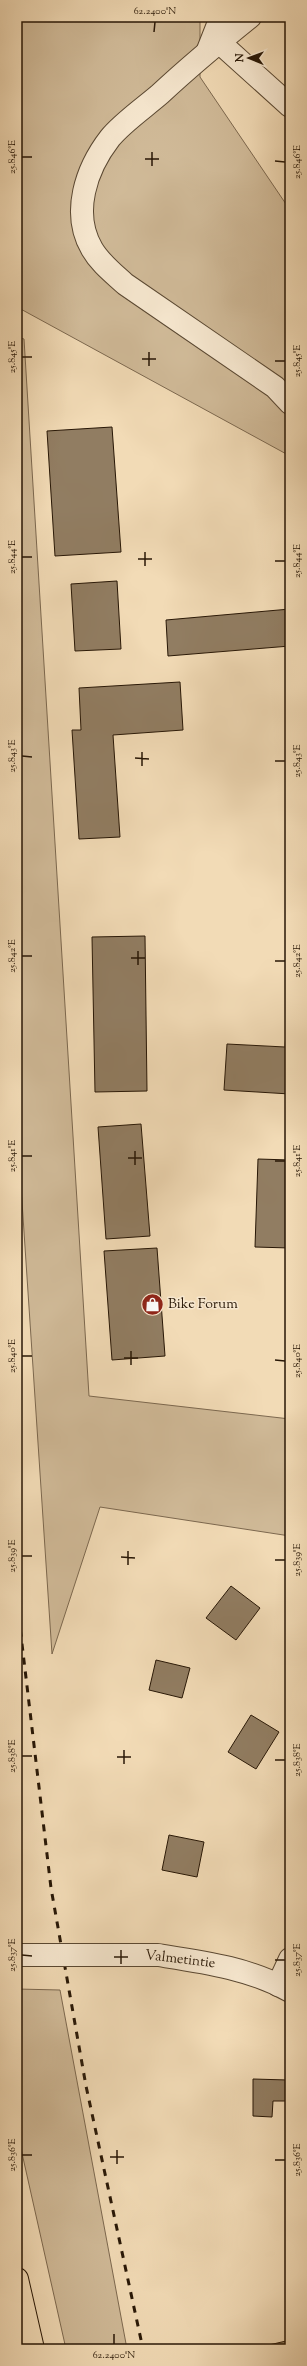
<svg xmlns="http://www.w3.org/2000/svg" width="307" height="2366" font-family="'Sorts Mill Goudy',serif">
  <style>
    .green { fill: #d0ba98; stroke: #7c684f }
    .building { fill: #917d62; stroke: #281706 }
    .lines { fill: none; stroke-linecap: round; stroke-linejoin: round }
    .minor-casing { stroke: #5a4832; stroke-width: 24 }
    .highway-casing { stroke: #281706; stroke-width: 24 }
    .minor { stroke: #f7e8d0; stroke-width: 22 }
    .highway { stroke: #f2dbb6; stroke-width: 22 }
    .rail { stroke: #281706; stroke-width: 3; stroke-dasharray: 7 7; stroke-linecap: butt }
    .minor-bridge-casing { stroke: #5a4832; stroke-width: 24; stroke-linecap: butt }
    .minor-bridge { stroke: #f7e8d0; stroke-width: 22 }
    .ticks { fill: none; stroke: #281706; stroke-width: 1.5 }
    .labels { text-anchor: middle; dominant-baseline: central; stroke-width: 3; stroke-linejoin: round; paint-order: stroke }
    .poi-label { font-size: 14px; fill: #281706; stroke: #f7e8d0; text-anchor: start }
    .street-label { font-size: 14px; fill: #281706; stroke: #f7e8d0 }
    .neatline { fill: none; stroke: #281706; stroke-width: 1.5 }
    .ticks-label { font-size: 10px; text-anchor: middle; fill: #281706 }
  </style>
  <rect width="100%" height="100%" fill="#f2dbb6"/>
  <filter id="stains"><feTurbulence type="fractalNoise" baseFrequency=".005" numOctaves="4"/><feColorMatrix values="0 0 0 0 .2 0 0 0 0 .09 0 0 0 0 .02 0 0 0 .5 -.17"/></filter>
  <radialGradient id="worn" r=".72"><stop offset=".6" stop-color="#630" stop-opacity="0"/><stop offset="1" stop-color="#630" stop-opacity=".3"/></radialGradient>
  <g class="green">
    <path d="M17 17H200V77L290 210V456L17 307Z"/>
    <path d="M17 337 24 339 89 1396 290 1419V1536L100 1507 52 1654 17 1126Z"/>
    <path d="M17 1989 60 1990 127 2349H66L17 2131Z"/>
  </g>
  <g class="building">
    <path d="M112 427 121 552 55 556 47 431Z"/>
    <path d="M117 581 121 649 75 651 71 584Z"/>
    <path d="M290 609V646L168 656 166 620Z"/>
    <path d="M180 682 183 730 113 735 120 837 79 839 72 730H81L79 688Z"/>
    <path d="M145 936 147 1091 95 1092 92 937Z"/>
    <path d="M290 977V1094L224 1090 227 1044 285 1047Z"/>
    <path d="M141 1124 150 1236 106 1239 98 1127Z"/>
    <path d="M258 1159 290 1160V1248L255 1247Z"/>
    <path d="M157 1248 165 1356 112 1360 104 1251Z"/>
    <path d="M231 1586 260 1608 236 1640 206 1618Z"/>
    <path d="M156 1660 190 1668 182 1698 149 1690Z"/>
    <path d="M251 1715 279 1732 256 1769 228 1752Z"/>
    <path d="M169 1835 204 1842 197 1877 162 1870Z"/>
    <path d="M253 2079 288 2080V2101H273L272 2117 253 2116Z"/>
    <path d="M286 2341 288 2349H252Z"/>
  </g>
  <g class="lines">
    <defs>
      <g id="minor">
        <path d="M250 17C219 42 189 67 160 94 145 107 122 123 110 138 86 169 71 213 92 249 100 263 113 273 125 284L275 387 290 403"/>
        <path d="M219 42 290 106"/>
        <path d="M208 50 221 17"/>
        <path d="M158 1955C203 1962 249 1968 290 1991"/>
        <path d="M278 1985 290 1959"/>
      </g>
      <path id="highway" d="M17 2279 33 2349"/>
    </defs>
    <use href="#minor" class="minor-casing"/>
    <use href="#highway" class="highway-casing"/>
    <use href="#minor" class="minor"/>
    <use href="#highway" class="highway"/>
    <path class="rail" d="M17 1602 51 1888 86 2086 143 2349"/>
    <defs>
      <path id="minor-bridge" d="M17 1955H158"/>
    </defs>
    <use href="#minor-bridge" class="minor-bridge-casing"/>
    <use href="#minor-bridge" class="minor-bridge"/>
  </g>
  <path class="ticks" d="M154 32 155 22M22 157H32M145 159H159M275 161 285 162M152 166V152M22 357H32M142 359H156M275 361H285M149 366V352M22 557H32M138 559H152M275 561H285M145 566V552M22 756 32 757M135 758 149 759M275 761H285M142 766V752M22 956H32M131 958H145M275 961H285M138 965V951M22 1156H32M128 1158H142M275 1161H285M135 1165V1151M22 1356H32M124 1358H138M275 1360 285 1361M131 1365V1351M22 1556H32M121 1557 135 1558M275 1560H285M128 1565V1551M22 1756H32M117 1757H131M275 1760H285M124 1764V1750M22 1955 32 1956M114 1957H128M275 1960H285M121 1964V1950M22 2155H32M110 2157H124M275 2160H285M117 2164V2150M114 2344V2334"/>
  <defs>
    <symbol id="shop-disc" viewBox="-11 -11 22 22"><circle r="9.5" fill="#8f2418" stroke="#f7e8d0"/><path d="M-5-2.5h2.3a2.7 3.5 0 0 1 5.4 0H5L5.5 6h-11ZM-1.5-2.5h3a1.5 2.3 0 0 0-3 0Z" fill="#fff"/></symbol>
  </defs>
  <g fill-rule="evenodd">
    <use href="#shop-disc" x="140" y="1292" width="25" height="25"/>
  </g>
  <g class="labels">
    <g class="poi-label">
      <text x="168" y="1305">Bike Forum</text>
    </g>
    <g class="street-label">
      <text transform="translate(180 1960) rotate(7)">Valmetintie</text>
    </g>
  </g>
  <rect width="307" height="2366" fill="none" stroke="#f2dbb6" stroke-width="44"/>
  <g transform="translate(249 58) rotate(271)" stroke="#f7e8d0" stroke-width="3" paint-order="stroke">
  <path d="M0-3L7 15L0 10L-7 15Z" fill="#281706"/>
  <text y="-6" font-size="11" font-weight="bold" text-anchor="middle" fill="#281706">N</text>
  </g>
  <rect x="22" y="22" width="263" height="2322" class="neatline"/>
  <g class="ticks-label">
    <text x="155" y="14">62.2400°N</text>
    <text transform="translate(11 157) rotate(-90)" y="4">25.846°E</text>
    <text transform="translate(296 162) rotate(-90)" y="4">25.846°E</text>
    <text transform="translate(11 357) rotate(-90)" y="4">25.845°E</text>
    <text transform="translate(296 361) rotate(-90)" y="4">25.845°E</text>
    <text transform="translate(11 557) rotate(-90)" y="4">25.844°E</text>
    <text transform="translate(296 561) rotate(-90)" y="4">25.844°E</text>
    <text transform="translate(11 756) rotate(-90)" y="4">25.843°E</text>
    <text transform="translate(296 761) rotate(-90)" y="4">25.843°E</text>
    <text transform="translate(11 956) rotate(-90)" y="4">25.842°E</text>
    <text transform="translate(296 961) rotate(-90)" y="4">25.842°E</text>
    <text transform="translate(11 1156) rotate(-90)" y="4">25.841°E</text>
    <text transform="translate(296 1161) rotate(-90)" y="4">25.841°E</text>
    <text transform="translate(11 1356) rotate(-90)" y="4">25.840°E</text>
    <text transform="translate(296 1361) rotate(-90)" y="4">25.840°E</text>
    <text transform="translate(11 1556) rotate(-90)" y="4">25.839°E</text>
    <text transform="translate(296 1560) rotate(-90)" y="4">25.839°E</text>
    <text transform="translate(11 1756) rotate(-90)" y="4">25.838°E</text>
    <text transform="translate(296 1760) rotate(-90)" y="4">25.838°E</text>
    <text transform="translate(11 1955) rotate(-90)" y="4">25.837°E</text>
    <text transform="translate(296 1960) rotate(-90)" y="4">25.837°E</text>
    <text transform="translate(11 2155) rotate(-90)" y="4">25.836°E</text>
    <text transform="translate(296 2160) rotate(-90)" y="4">25.836°E</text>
    <text x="114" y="2358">62.2400°N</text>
  </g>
  <rect width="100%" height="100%" filter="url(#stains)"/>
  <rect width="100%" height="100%" fill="url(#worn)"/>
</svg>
